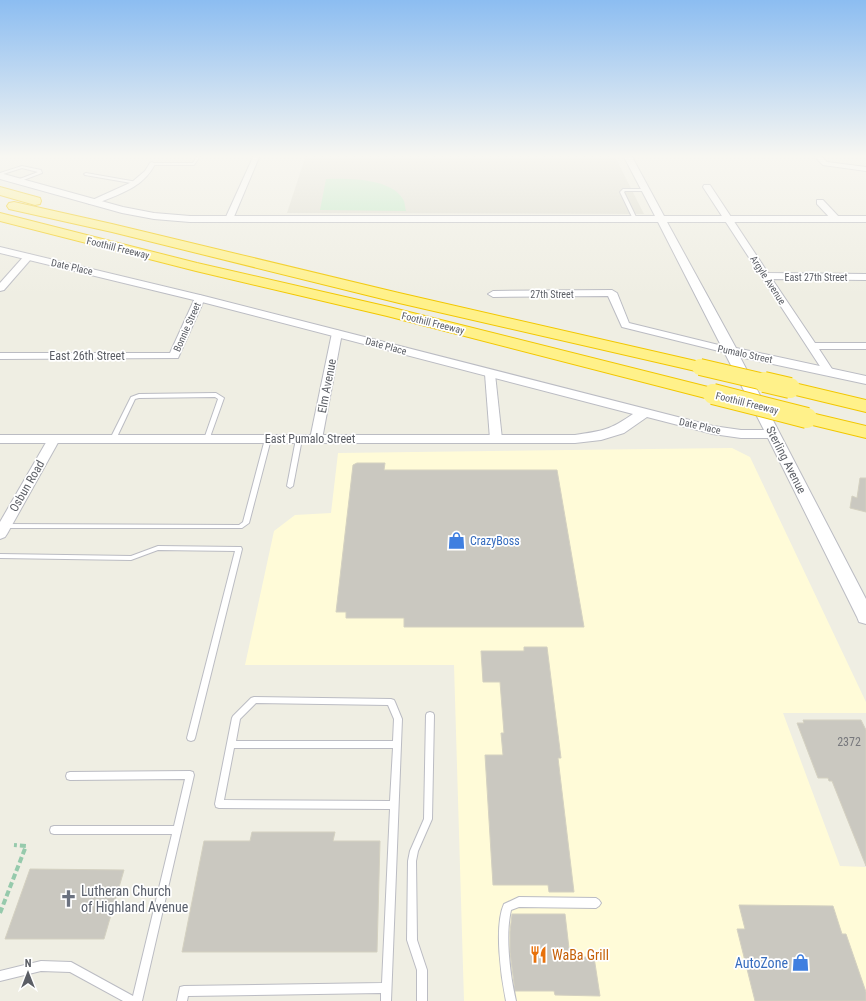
<svg xmlns="http://www.w3.org/2000/svg" width="866" height="1001" font-family="'Roboto Condensed',sans-serif">
  <style>
    .commercial { fill: #fffbd8 }
    .education { fill: #dfded2 }
    .green { fill: #bee9c4 }
    .building { fill: #cac8c0; stroke: #d4d1c1 }
    .lines { fill: none; stroke-linecap: round; stroke-linejoin: round }
    .service-casing { stroke: #bbbcc3; stroke-width: 2 }
    .minor-casing { stroke: #bbbcc3; stroke-width: 2 }
    .tertiary-casing { stroke: #bbbcc3; stroke-width: 2 }
    .motorway-casing { stroke: #f2c700; stroke-width: 2 }
    .path { stroke: #96caac; stroke-width: 4; stroke-dasharray: 6 3; stroke-linecap: butt }
    .service { fill: #fff; fill-rule: evenodd }
    .minor { fill: #fff; fill-rule: evenodd }
    .tertiary { fill: #fff; fill-rule: evenodd }
    .motorway { fill: #fff18a; fill-rule: evenodd }
    .motorway-bridge-far1-casing { stroke: #f2c700; stroke-width: 18; stroke-linecap: butt }
    .motorway-bridge-casing { stroke: #f2c700; stroke-width: 22; stroke-linecap: butt }
    .motorway-bridge-far1 { stroke: #fff18a; stroke-width: 16 }
    .motorway-bridge { stroke: #fff18a; stroke-width: 20 }
    .labels { text-anchor: middle; dominant-baseline: central; stroke-width: 3.5; stroke-linejoin: round; paint-order: stroke }
    .far-street-label { font-size: 10px; fill: #5b5e65; stroke: #fff }
    .street-label { font-size: 12px; fill: #5b5e65; stroke: #fff }
    .shop-label { font-size: 12px; fill: #366cbe; stroke: #fff; text-anchor: start }
    .near-number-label { font-size: 12px; fill: #77787c }
    .near-worship-label { font-size: 14px; fill: #5b616d; stroke: #fff; text-anchor: start }
    .near-food-label { font-size: 14px; fill: #c56008; stroke: #fff; text-anchor: start }
    .near-shop-label { font-size: 14px; fill: #366cbe; stroke: #fff; text-anchor: end }
  </style>
  <rect width="100%" height="100%" fill="#efeee3"/>
  <path class="commercial" d="M732 448 750 457 866 702V713H783L840 866 866 867V1001H464L454 665H245L274 531 295 515 331 513 338 453Z"/>
  <path class="education" d="M306 155H614L644 214 287 213Z"/>
  <path class="green" d="M326 179C347 178 394 178 404 201 405 204 405 208 406 211L320 210Z"/>
  <g class="building">
    <path d="M357 463H385L384 470H557L584 627H404V618H346V612H336L353 465Z"/>
    <path d="M860 478H866V512L850 508 852 496 857 498Z"/>
    <path d="M524 647H547L561 758H558L574 892H549L548 885H493L485 755H503L501 733H504L500 682H483L481 651H524Z"/>
    <path d="M803 720H861L866 730V866L832 781H829L828 778H818L797 723H804Z"/>
    <path d="M252 832H335L333 841H380L377 952H182L204 841H250Z"/>
    <path d="M30 869 124 870 104 939H5Z"/>
    <path d="M739 905 833 906 842 934H846L866 992V1001H755L737 929H745Z"/>
    <path d="M512 914H565L570 957H594L600 996 555 995 554 991H515L510 952V932Z"/>
  </g>
  <g class="lines">
    <defs>
      <g id="service">
        <path d="M198 155H201L194 165H152L150 164 152 163H193Z"/>
        <path d="M22 166 41 170 42 173 18 182 16 181 17 180 38 172 22 168 0 175V173Z"/>
        <path d="M86 173 137 182 139 183 137 184 85 175 84 174Z"/>
        <path d="M623 189H645L647 190 645 191H625L624 192 637 219 636 220 633 219 620 192Z"/>
        <path d="M216 393 224 398 209 440 207 441 204 439 218 399 215 397 139 398 135 399 116 439 113 441 110 439 131 397 139 394Z"/>
        <path d="M268 437 271 439 249 523 242 528H5L2 526 5 524 239 525 243 522 265 439Z"/>
        <path d="M299 437 302 439 293 486 290 488 287 486 296 439Z"/>
        <path d="M158 546 239 547H241L242 549 195 738 194 740 191 741 188 740 187 738 235 551 158 550 131 560 0 558V554L131 556Z"/>
        <path d="M254 697 391 699 394 700 395 702 402 719 391 1001H381V993L188 996 187 1001H177L180 987 184 986 382 983 390 809 219 808 216 807 215 804 232 718 233 716 251 698ZM256 703 388 705 394 719 393 741H236L240 719ZM234 748H393L390 801 224 800Z"/>
        <path d="M430 712 433 713 434 715 432 819 418 851 416 861 417 940 427 970V1001H417V970L407 940 408 861 410 851 424 819 426 715 427 713Z"/>
        <path d="M190 771 193 772 194 775 142 1001H123L70 972 41 971 0 981V971L41 961 71 962 133 996 172 834H54L51 833 50 830 51 827 54 826H174L185 779 70 780 67 779 66 776 67 773 70 772Z"/>
        <path d="M519 897 596 898 599 900 601 903 599 906 596 908 519 907 511 910C505 936 510 975 516 1001H506C501 977 494 926 504 904Z"/>
      </g>
      <g id="minor">
        <path d="M254 155H260L233 219 232 221H226L225 219Z"/>
        <path d="M813 155H820L827 162 866 167V171L823 165Z"/>
        <path d="M152 162 155 164C143 188 119 194 95 204H89L88 202 132 182 145 171 150 163Z"/>
        <path d="M704 185H710L768 273 866 274V280L772 279 815 343H866V349H819L834 372 829 375 825 374 703 187Z"/>
        <path d="M817 200H823L839 217V221H833L817 204Z"/>
        <path d="M28 254 31 255 32 257 31 259 4 290 0 291V283L25 255Z"/>
        <path d="M612 290 617 293 629 323 735 349 736 351 731 354 622 327 608 296 493 297 488 294 493 291Z"/>
        <path d="M200 295 205 298 178 358 0 359V353H170L195 298Z"/>
        <path d="M337 330 342 333 322 439 320 442H312L310 439 332 333Z"/>
        <path d="M490 371 495 374 502 439 500 442H492L490 439 485 374Z"/>
        <path d="M54 435 58 436 60 439 7 534 5 537 0 539V522L48 439 50 436Z"/>
      </g>
      <path id="tertiary" d="M623 155H631L664 216H866V222H667L736 348 866 376V384L740 357 866 599V624L859 622 857 617 768 438H741L713 434 647 417 624 433 601 440 575 443H0V435H575C603 431 610 430 633 414L198 301 0 253V247L204 296 713 426 741 430H764L658 222H190L154 219 122 213 0 179V173L123 207 154 213 190 216H655Z"/>
      <g id="motorway">
        <path d="M0 187 40 198 41 201 40 204 35 205 0 195Z"/>
        <path d="M14 202 112 224 399 293 700 362 706 363 709 367 706 371 700 372 399 303 112 232 9 209 7 206 9 203Z"/>
        <path d="M0 213 197 263 389 307 720 390 722 394 720 398 713 400 387 316 196 271 0 221Z"/>
        <path d="M790 382 866 400V412L783 392 781 388 783 384Z"/>
        <path d="M807 412 866 426V438L800 422 797 418 800 414Z"/>
      </g>
    </defs>
    <use href="#service" class="service-casing"/>
    <use href="#minor" class="minor-casing"/>
    <use href="#tertiary" class="tertiary-casing"/>
    <use href="#motorway" class="motorway-casing"/>
    <path class="path" d="M0 913 26 846 14 845"/>
    <use href="#service" class="service"/>
    <use href="#minor" class="minor"/>
    <use href="#tertiary" class="tertiary"/>
    <use href="#motorway" class="motorway"/>
    <defs>
      <path id="motorway-bridge-far1" d="M700 367 768 383"/>
      <g id="motorway-bridge">
        <path d="M764 382 790 388"/>
        <path d="M713 394 807 418"/>
      </g>
    </defs>
    <use href="#motorway-bridge-far1" class="motorway-bridge-far1-casing"/>
    <use href="#motorway-bridge" class="motorway-bridge-casing"/>
    <use href="#motorway-bridge-far1" class="motorway-bridge-far1"/>
    <use href="#motorway-bridge" class="motorway-bridge"/>
  </g>
  <linearGradient id="sky" x2="0" y2="1"><stop stop-color="#8cbdf1"/><stop offset="0.53" stop-color="#f8f7f2"/><stop offset="1" stop-color="#f8f7f2" stop-opacity="0"/></linearGradient>
  <rect width="866" height="295" fill="url(#sky)"/>
  <defs>
    <symbol id="shop-bare" viewBox="-9 -9 18 18"><path d="M-5-2.5h2.3a2.7 3.5 0 0 1 5.4 0H5L5.5 6h-11ZM-1.5-2.5h3a1.5 2.3 0 0 0-3 0Z" fill="#3f7fe0" stroke="#fff" stroke-width="2.5" paint-order="stroke"/></symbol>
    <symbol id="church-bare" viewBox="-9 -9 18 18"><path d="M-1.2-6h2.4v3.5h3.3v2.4h-3.3V6h-2.4V-.1h-3.3v-2.4h3.3Z" fill="#6b7280" stroke="#fff" stroke-width="2.5" paint-order="stroke"/></symbol>
    <symbol id="restaurant-bare" viewBox="-9 -9 18 18"><path d="M-5-6h1v4h1v-4h1v4h1v-4h1v5L-1.5 .5V6h-2V.5L-5-1ZM5-6V6H3V1.5H1.5Q1.5-4 5-6Z" fill="#e8710a" stroke="#fff" stroke-width="2.5" paint-order="stroke"/></symbol>
  </defs>
  <g fill-rule="evenodd">
    <use href="#shop-bare" x="444" y="528" width="25" height="25"/>
    <use href="#church-bare" x="56" y="886" width="25" height="25"/>
    <use href="#restaurant-bare" x="526" y="942" width="25" height="25"/>
    <use href="#shop-bare" x="788" y="950" width="25" height="25"/>
  </g>
  <g class="labels">
    <g class="far-street-label">
      <text transform="translate(118 248) rotate(14)">Foothill Freeway</text>
      <text transform="translate(72 267) rotate(13)">Date Place</text>
      <text x="816" y="277">East 27th Street</text>
      <text transform="translate(768 280) rotate(57)">Argyle Avenue</text>
      <text x="552" y="294">27th Street</text>
      <text transform="translate(433 323) rotate(14)">Foothill Freeway</text>
      <text transform="translate(187 327) rotate(-66)">Bonnie Street</text>
      <text transform="translate(386 346) rotate(15)">Date Place</text>
      <text transform="translate(745 354) rotate(12)">Pumalo Street</text>
      <text transform="translate(747 403) rotate(14)">Foothill Freeway</text>
      <text transform="translate(700 426) rotate(13)">Date Place</text>
    </g>
    <g class="street-label">
      <text x="87" y="356">East 26th Street</text>
      <text transform="translate(327 386) rotate(-79)">Elm Avenue</text>
      <text x="310" y="439">East Pumalo Street</text>
      <text transform="translate(786 460) rotate(63)">Sterling Avenue</text>
      <text transform="translate(27 486) rotate(-60)">Osbun Road</text>
    </g>
    <g class="shop-label">
      <text x="470" y="541">CrazyBoss</text>
    </g>
    <g class="near-number-label">
      <text x="849" y="742">2372</text>
    </g>
    <g class="near-worship-label">
      <text x="81" y="891">Lutheran Church<tspan x="81" dy="16">of Highland Avenue</tspan></text>
    </g>
    <g class="near-food-label">
      <text x="552" y="955">WaBa Grill</text>
    </g>
    <g class="near-shop-label">
      <text x="788" y="963">AutoZone</text>
    </g>
  </g>
  <g transform="translate(28 973)" stroke="#ffffff" stroke-width="3" paint-order="stroke">
  <path d="M0-3L7 15L0 10L-7 15Z" fill="#5b5e65"/>
  <text y="-6" font-size="11" font-weight="bold" text-anchor="middle" fill="#5b5e65">N</text>
  </g>
</svg>
